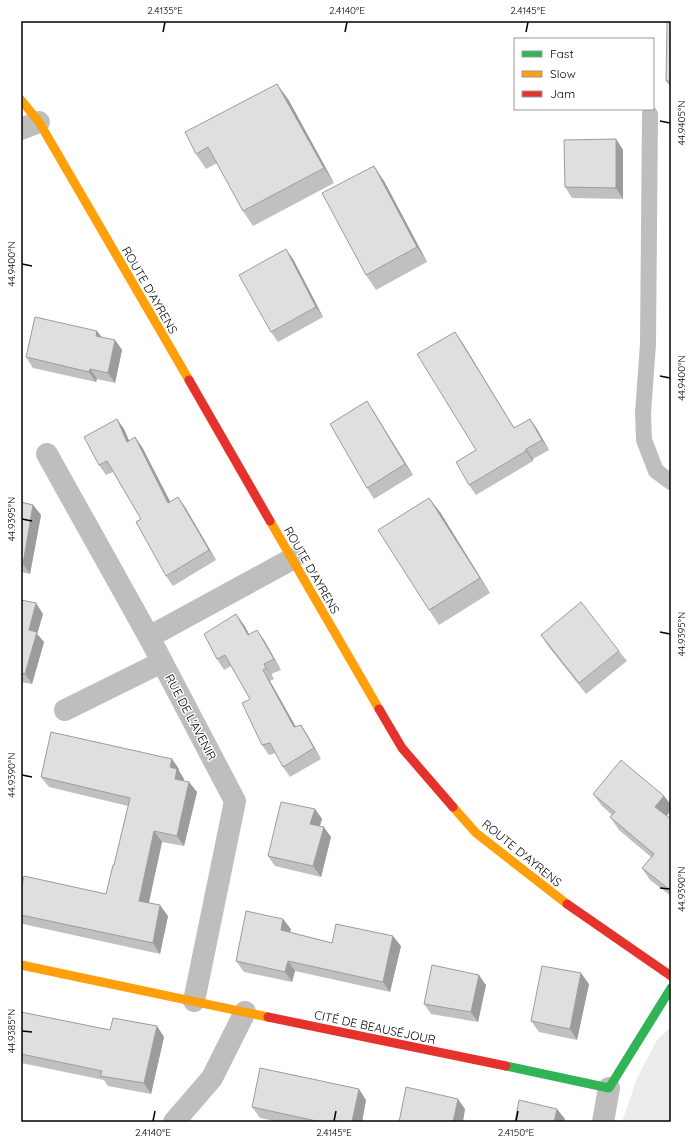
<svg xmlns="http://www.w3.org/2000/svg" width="692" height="1143" font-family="Quicksand,sans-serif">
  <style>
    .green { fill: #ececec }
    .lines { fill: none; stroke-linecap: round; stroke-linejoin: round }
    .lane { stroke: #bebebe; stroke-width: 16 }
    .street { stroke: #bebebe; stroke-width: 22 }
    .fast { stroke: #30b455; stroke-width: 9 }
    .slow { stroke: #ff9f0a; stroke-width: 9 }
    .jam { stroke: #e5322d; stroke-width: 9 }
    .wall { fill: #c0c0c0 }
    .shaded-wall { fill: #9c9c9c }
    .building { fill: #dfdfdf; stroke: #9c9c9c }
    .ticks { fill: none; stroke: #000; stroke-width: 1.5 }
    .labels { text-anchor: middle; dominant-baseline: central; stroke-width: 3; stroke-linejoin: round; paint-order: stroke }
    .street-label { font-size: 12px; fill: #000; stroke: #fff }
    .neatline { fill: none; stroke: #000; stroke-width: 1.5 }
    .ticks-label { font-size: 10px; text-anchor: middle; fill: #000 }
  </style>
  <rect width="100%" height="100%" fill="#fff"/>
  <path class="green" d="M671 1027V1122H622L638 1076 657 1040Z"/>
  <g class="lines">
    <path class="lane" d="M650 114 648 344 643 413 644 440 656 471 671 482"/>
    <g class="street">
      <path d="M21 129 39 122"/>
      <path d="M47 454 149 637 235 801 194 1001"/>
      <path d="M149 637 292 559"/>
      <path d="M65 710 162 662"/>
      <path d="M174 1122 212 1078 245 1012"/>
      <path d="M603 1122 609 1088"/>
    </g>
    <path class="fast" d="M506 1066 609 1088 671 988"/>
    <g class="slow">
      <path d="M21 100 39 122 189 380"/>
      <path d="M270 521 379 709"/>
      <path d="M453 807 476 833 567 904"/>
      <path d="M21 965 268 1017"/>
    </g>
    <g class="jam">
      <path d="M189 380 270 521"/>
      <path d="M379 709 402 748 453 807"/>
      <path d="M567 904 671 976"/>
      <path d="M268 1017 506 1066"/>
    </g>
  </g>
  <g class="wall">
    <path d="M671 21V88L666 81Z"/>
    <path d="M288 99 334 183 253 226 243 211 217 163 206 169 196 154Z"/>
    <path d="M616 139 623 150V199L572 198 565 187Z"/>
    <path d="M384 181 427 262 376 290 366 275Z"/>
    <path d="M293 259 323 317 278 342 271 332Z"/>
    <path d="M102 337 115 340 122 350 115 383 97 379 96 382 33 368 26 357Z"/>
    <path d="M462 342 514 428 530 419 537 429 549 450 533 459V461L476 495 469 485 476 450Z"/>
    <path d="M367 401 374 412 413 475 374 499 367 488Z"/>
    <path d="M124 429 129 441 142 447 170 502 185 507 216 560 173 586 166 576 141 519 113 472 106 475 99 465Z"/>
    <path d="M21 502 33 505 41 515 30 574 21 572Z"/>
    <path d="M440 512 490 593 439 625 429 610Z"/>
    <path d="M21 600 43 614 37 634 44 642 32 684 21 682Z"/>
    <path d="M244 625 249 634 264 640 281 670 271 674 274 679 270 681 296 727 301 725 308 736 321 759 290 777 283 767 276 753 269 755 262 745 250 699 231 666 224 670 217 659Z"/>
    <path d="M541 635 619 651 627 661 586 694 548 646Z"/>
    <path d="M172 759 179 769V771L184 779V781L197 792 184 846 162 842 148 903 168 916 160 954 23 924 21 921V891L106 894 114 865 128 806 49 787 41 777Z"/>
    <path d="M593 794 664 796 671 805V810L667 816 671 819V896L650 880 642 868 651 857 619 830 610 817 612 815 602 806Z"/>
    <path d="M315 809 322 819 320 826 331 837 321 877 275 866 268 856Z"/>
    <path d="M291 929 290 932 332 943 401 946 390 992 295 971 292 982 244 972 236 961Z"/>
    <path d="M589 984 577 1040 539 1032 531 1021Z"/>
    <path d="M486 985 478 1022 431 1014 424 1004Z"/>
    <path d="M21 1012 110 1030 164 1037 151 1094 108 1086 104 1080 21 1063Z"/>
    <path d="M366 1100 362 1122H280L260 1118 252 1107Z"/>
  </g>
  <g class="shaded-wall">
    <path d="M277 84 288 99 334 183 324 168Z"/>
    <path d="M616 139 623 150V199L616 188Z"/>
    <path d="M374 166 384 181 427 262 417 247Z"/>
    <path d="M286 249 293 259 323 317 316 307Z"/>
    <path d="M97 331 105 341 96 336Z"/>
    <path d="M455 332 462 342 521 439 514 428Z"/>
    <path d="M115 340 122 350 115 383 108 373Z"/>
    <path d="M90 369 97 379 96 382 89 372Z"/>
    <path d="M367 401 374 412 413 475 405 464Z"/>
    <path d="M117 419 124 429 134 452 127 442Z"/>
    <path d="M530 419 537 429 549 450 542 440Z"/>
    <path d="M135 437 142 447 176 513 168 503Z"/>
    <path d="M526 449 533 459V461L526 451Z"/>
    <path d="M178 497 185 507 216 560 209 550Z"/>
    <path d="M429 498 440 512 490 593 480 578Z"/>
    <path d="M33 505 41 515 30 574 23 564Z"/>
    <path d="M36 603 43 614 37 634 44 642 32 684 25 674 29 630Z"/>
    <path d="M236 614 244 625 255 645 248 635Z"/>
    <path d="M257 630 264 640 281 670 274 659Z"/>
    <path d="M264 664 271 674 274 679 266 668Z"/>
    <path d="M263 670 270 681 302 738 294 727Z"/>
    <path d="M301 725 308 736 321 759 314 748Z"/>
    <path d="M172 759 179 769V771L184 779 183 790 175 779 170 767Z"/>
    <path d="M189 782 197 792 184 846 177 836Z"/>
    <path d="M664 796 671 805V810L664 819 655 807Z"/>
    <path d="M315 809 322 819 317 834 310 824Z"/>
    <path d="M324 827 331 837 321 877 313 866Z"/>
    <path d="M154 831 162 842 147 912 139 901Z"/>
    <path d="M160 905 168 916 160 954 153 943Z"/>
    <path d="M283 919 291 929 288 940 281 930Z"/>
    <path d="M393 936 401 946 390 992 383 982Z"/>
    <path d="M288 961 295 971 292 982 285 972Z"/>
    <path d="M581 973 589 984 577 1040 570 1029Z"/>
    <path d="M479 975 486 985 478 1022 471 1012Z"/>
    <path d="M157 1026 164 1037 151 1094 144 1083Z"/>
    <path d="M359 1089 366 1100 362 1122H352Z"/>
    <path d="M458 1099 465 1109 463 1122H453Z"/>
    <path d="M557 1109 565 1119 564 1122H554Z"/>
  </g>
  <g class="building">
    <path d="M667 21H671V81H666Z"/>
    <path d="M277 84 324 168 243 211 208 147 196 154 185 132Z"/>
    <path d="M616 139V188L565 187 564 140Z"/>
    <path d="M374 166 417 247 366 275 322 193Z"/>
    <path d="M286 249 316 307 271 332 239 275Z"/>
    <path d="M35 317 97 331 96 336 115 340 108 373 90 369 89 372 26 357Z"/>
    <path d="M455 332 514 428 530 419 542 440 526 449V451L469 485 456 462 476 450 417 354Z"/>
    <path d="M367 401 405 464 367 488 330 424Z"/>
    <path d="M117 419 127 442 135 437 168 503 178 497 209 550 166 576 136 522 141 519 107 461 99 465 84 437Z"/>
    <path d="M429 498 480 578 429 610 378 530Z"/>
    <path d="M21 502 33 505 23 564 21 563Z"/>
    <path d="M21 600 36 603 29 630 37 632 25 674 21 673Z"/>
    <path d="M581 602 619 651 579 683 541 635Z"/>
    <path d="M236 614 248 635 257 630 274 659 264 664 266 668 263 670 294 727 301 725 314 748 283 767 270 743 262 745 242 703 250 699 225 655 217 659 204 634Z"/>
    <path d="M51 732 172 759 170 767 177 769 175 779 189 782 177 836 154 831 139 901 160 905 153 943 21 915V891L24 876 106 894 113 865H114L130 798 41 777Z"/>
    <path d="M621 760 664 796 655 807 671 819V888L670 887 669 889 642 868 654 854 610 817 615 812 593 794Z"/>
    <path d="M281 802 315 809 310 824 324 827 313 866 268 856Z"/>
    <path d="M246 911 283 919 281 930 332 943 336 924 393 936 383 982 288 961 285 972 236 961Z"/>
    <path d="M432 965 479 975 471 1012 424 1004Z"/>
    <path d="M542 966 581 973 570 1029 531 1021Z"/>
    <path d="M21 1012 110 1030 113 1018 157 1026 144 1083 100 1076 102 1071 21 1054Z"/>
    <path d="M260 1068 359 1089 352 1122H321L252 1107Z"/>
    <path d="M406 1087 458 1099 453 1122H399Z"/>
    <path d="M519 1100 557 1109 554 1122H515Z"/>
  </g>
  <path class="ticks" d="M163 32 165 22M345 32 347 22M526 32 528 22M660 121 670 123M22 264 32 266M660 376 670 378M22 519 32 521M660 632 670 634M22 775 32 777M660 888 670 889M22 1031 32 1032M153 1121 155 1111M334 1121 336 1111M516 1121 518 1111"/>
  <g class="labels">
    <g class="street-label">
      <text transform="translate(150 290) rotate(60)">ROUTE D'AYRENS</text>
      <text transform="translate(312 570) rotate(60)">ROUTE D'AYRENS</text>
      <text transform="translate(191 717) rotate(62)">RUE DE L'AVENIR</text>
      <text transform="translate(522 853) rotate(39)">ROUTE D'AYRENS</text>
      <text transform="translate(375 1027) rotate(12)">CITÉ DE BEAUSÉJOUR</text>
    </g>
  </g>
  <rect width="692" height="1143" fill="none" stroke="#ffffff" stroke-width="44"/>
  <rect x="514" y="38" width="140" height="72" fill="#ffffff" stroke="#999999"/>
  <rect x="522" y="51" width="20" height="6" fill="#30b455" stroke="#999999"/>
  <text x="550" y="58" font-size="12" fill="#000000">Fast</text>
  <rect x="522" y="71" width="20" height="6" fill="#ff9f0a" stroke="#999999"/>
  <text x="550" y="78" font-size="12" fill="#000000">Slow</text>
  <rect x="522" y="91" width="20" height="6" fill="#e5322d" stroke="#999999"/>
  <text x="550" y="98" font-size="12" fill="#000000">Jam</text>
  <rect x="22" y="22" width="648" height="1099" class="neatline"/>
  <g class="ticks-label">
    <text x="165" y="14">2.4135°E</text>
    <text x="347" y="14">2.4140°E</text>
    <text x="528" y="14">2.4145°E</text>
    <text transform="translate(681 123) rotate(-90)" y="4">44.9405°N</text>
    <text transform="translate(11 264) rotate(-90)" y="4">44.9400°N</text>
    <text transform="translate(681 378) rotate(-90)" y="4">44.9400°N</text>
    <text transform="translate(11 519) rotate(-90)" y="4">44.9395°N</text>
    <text transform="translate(681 634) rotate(-90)" y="4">44.9395°N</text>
    <text transform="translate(11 775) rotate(-90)" y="4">44.9390°N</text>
    <text transform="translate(681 889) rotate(-90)" y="4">44.9390°N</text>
    <text transform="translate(11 1031) rotate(-90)" y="4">44.9385°N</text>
    <text x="153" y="1136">2.4140°E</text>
    <text x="334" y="1136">2.4145°E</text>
    <text x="516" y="1136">2.4150°E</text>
  </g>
</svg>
